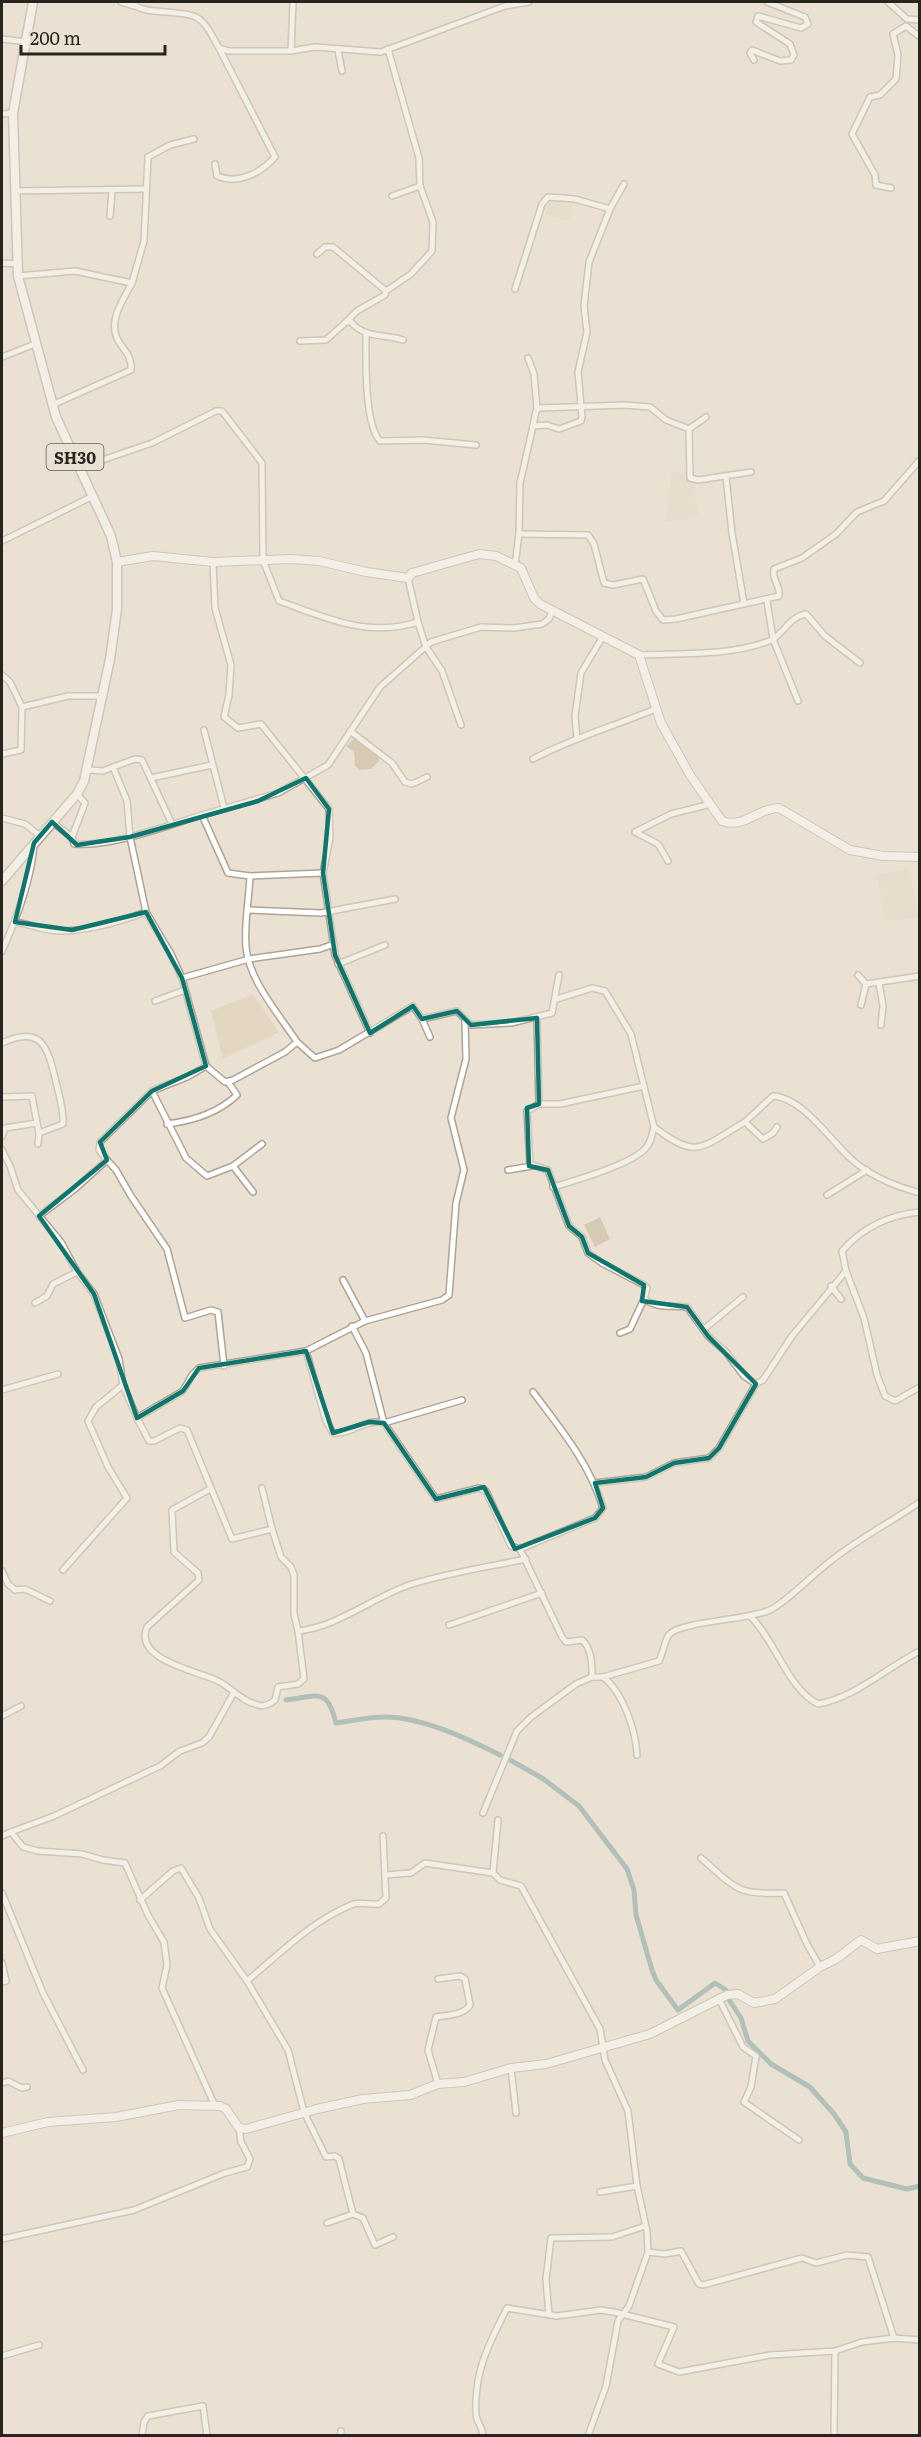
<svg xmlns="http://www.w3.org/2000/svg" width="921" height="2437" font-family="Literata,serif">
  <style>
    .built { fill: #e4d7c1 }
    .green { fill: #bead91 }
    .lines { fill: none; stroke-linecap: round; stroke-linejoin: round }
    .canal { stroke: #6e979d; stroke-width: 5 }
    .street-casing { stroke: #ada495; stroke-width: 8 }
    .secondary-casing { stroke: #ada495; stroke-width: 10 }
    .primary-casing { stroke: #ada495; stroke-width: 11 }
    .street { stroke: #fff; stroke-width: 5 }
    .secondary { stroke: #fff; stroke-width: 8 }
    .primary { stroke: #fff; stroke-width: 8 }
    .marked { fill: none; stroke: #0f766e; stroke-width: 4.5; stroke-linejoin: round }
    .labels { text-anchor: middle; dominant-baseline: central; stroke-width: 4.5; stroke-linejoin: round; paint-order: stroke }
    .shield { fill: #eae1d2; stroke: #625d55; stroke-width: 1.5 }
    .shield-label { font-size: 16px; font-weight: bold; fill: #28251f }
  </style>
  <rect width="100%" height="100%" fill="#eae1d2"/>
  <g class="built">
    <path d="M549 199 573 201 570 221 545 215Z"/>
    <path d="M692 471 698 517 665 522 672 473Z"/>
    <path d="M910 868 918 917 885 921 877 875Z"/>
    <path d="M253 994 279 1032 223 1059 211 1011Z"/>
  </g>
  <g class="green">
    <path d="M359 734C371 739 378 748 379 761L371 769 359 770 355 765 354 752 346 746Z"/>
    <path d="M600 1217 610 1239 595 1247 584 1225Z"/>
  </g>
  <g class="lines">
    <g class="canal">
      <path d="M286 1700C319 1696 327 1687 336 1723 352 1721 368 1717 383 1717 420 1716 468 1739 500 1755"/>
      <path d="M510 1760 542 1778 579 1806 627 1869 634 1890 636 1915 652 1970 656 1980 678 2010 715 1983 726 1990"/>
      <path d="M728 1998 741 2018 748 2041 771 2064 810 2087 834 2114 846 2132 850 2164 863 2178 907 2189 920 2186"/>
    </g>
    <defs>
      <g id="street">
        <path d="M121 2 134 6"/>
        <path d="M132 2C140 16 181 9 196 17 207 23 213 38 219 48L229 51H291L315 47 381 52 505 6 529 2"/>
        <path d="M888 2 907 19 920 20"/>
        <path d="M2 39 27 42"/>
        <path d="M388 49 419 158 420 186 433 222 432 251 411 274 386 291 385 295 357 311 346 322H351C364 338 383 334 403 340"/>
        <path d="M338 50 342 71"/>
        <path d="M291 51 293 2"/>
        <path d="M754 60 750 53 752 50 780 61 791 60 794 55 790 44 756 22 758 16 801 28 808 24 805 17 767 2"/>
        <path d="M2 114 13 113"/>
        <path d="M215 164 217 176C238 185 261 173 275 157L219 48"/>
        <path d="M891 188 876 185 875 175 852 134 870 97 880 95 896 79 898 55 893 34 906 26 920 37"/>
        <path d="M14 191 145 189"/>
        <path d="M392 196 420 186"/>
        <path d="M110 216 112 191"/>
        <path d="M317 254 325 247H333L386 291"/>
        <path d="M2 263 17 264"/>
        <path d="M18 276 75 271 132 283C122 302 105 324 121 345 127 353 132 359 131 370L52 405"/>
        <path d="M132 283 144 241 148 157 170 145 194 139"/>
        <path d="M515 289 542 204 548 197 575 199 610 209"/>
        <path d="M366 334C366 359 364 423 380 441L423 440 476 445"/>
        <path d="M300 341 326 340 346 322"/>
        <path d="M2 357 35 344"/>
        <path d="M528 358 534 374 537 409"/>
        <path d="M533 426 536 411 539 408 625 405 650 407 666 420 689 429"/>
        <path d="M689 429 690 478 698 480 751 472"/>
        <path d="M689 429 706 417"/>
        <path d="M79 468 152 443 216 411H222L262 463 263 560 279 601C327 618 367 638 418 622L426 647 442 671 461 725"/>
        <path d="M726 477 732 533 744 604"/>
        <path d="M519 534 588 535 594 544 604 583 613 585 643 579 656 611 663 620 676 619 779 596C781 586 771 579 774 569L802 558 836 534 857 512 884 501 920 460"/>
        <path d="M2 541 93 496"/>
        <path d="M213 562 215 608 231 665 229 695 224 717 238 728 261 724 329 809 330 838 323 873 335 955 370 1033"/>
        <path d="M515 565 519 534 520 483 533 426 547 425 559 429 581 421 582 417 578 372 587 332 584 306 589 262 610 209 624 184"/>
        <path d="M408 578 418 622"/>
        <path d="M767 601 773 639 798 701"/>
        <path d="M639 655C681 653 730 656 769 641 784 635 788 617 806 614L825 636 860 663"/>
        <path d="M2 675 10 682 22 707 68 696H102"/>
        <path d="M204 730 224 808"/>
        <path d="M350 731 392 763 405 782 412 784 427 777"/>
        <path d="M577 739 575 716 581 673 602 638"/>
        <path d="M2 754 21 750 22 707"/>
        <path d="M533 759C572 738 615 726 655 709"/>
        <path d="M113 767 135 759 142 760 172 824"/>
        <path d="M89 770 103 771 113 767 127 801 130 837 146 912 171 954 182 978 206 1066 225 1082 233 1080 285 1052 297 1042 315 1058 339 1050 413 1006 422 1019 457 1011 471 1025 511 1023 552 1013 559 975"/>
        <path d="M151 778 212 765"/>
        <path d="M202 815 278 793 328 765 380 687 431 642 481 627 514 628 542 624 549 619 552 611"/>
        <path d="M2 818 25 824 40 836"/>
        <path d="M52 822 72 837 74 844C112 847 165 826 202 815L228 873 250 876 323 873"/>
        <path d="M72 837 85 803 77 794"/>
        <path d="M668 861 658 844 635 832 671 814 711 804"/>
        <path d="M250 876C249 899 244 924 246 947 249 981 279 1014 297 1042"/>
        <path d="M248 910 321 913 395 899"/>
        <path d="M15 922C29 924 43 930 57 931 86 932 119 922 146 912"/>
        <path d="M2 951C17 918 31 881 34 845"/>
        <path d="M338 964 385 945"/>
        <path d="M858 975 866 984 920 976"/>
        <path d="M182 978 249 959 320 949 334 944"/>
        <path d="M879 983 883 1006 881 1025"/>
        <path d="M155 1001 185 990"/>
        <path d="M861 1005 866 984"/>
        <path d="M537 1018 539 1104 527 1111 530 1164 548 1170 569 1226 582 1237 588 1253 602 1263 644 1285 647 1288 644 1299C658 1309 671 1305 687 1307L708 1336 726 1352 744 1376 756 1384 763 1380 792 1336 846 1271 864 1318 877 1375 885 1396 895 1401 920 1387"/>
        <path d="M422 1019 430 1037"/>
        <path d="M2 1043C42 1024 48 1048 56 1082 59 1095 64 1110 63 1124L39 1133 38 1144"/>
        <path d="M152 1091 186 1158 207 1176 233 1166 262 1144"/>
        <path d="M2 1097 32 1096 37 1123"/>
        <path d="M539 1104H560L644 1086"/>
        <path d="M167 1124C192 1121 218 1113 237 1095L228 1082"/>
        <path d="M654 1127C698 1161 701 1147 745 1122"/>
        <path d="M777 1127 773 1133 763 1139 745 1122 773 1096C801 1097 830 1139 849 1157 868 1175 894 1186 920 1193"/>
        <path d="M2 1136 5 1128 37 1123 39 1133"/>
        <path d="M2 1150 10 1166 18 1190 61 1242 77 1272 94 1294 119 1359 123 1385 137 1418 183 1391 192 1375 199 1368 306 1351 365 1321 442 1300 449 1295 456 1203 464 1170 451 1118 466 1059 465 1021"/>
        <path d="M107 1160 116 1170 131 1196 167 1249 185 1318 211 1310 218 1312 224 1366"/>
        <path d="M233 1166 253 1192"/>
        <path d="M508 1170 532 1166"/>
        <path d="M553 1187C574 1181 631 1164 645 1149 651 1143 652 1135 654 1127L631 1034 605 991 592 988 557 999"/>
        <path d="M827 1195 867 1170"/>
        <path d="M39 1216 76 1188 107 1160 99 1150 100 1142 152 1091 187 1077 206 1066"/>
        <path d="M846 1271 842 1251C863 1227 888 1215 920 1212"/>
        <path d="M343 1280 365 1321"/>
        <path d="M831 1286 841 1299"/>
        <path d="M35 1303 47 1296 53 1284 77 1272"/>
        <path d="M352 1326 366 1353 384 1423 462 1400"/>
        <path d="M704 1329 743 1297"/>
        <path d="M620 1333 630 1329 644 1299"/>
        <path d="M306 1351 326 1421 333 1433C352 1435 365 1418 384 1423L436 1499 479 1488 486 1491 511 1546 520 1549 562 1637 566 1642 582 1640C592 1649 592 1664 592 1677"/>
        <path d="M2 1390 58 1374"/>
        <path d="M137 1418 149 1441H154L180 1428 187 1430 232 1539 272 1529 281 1557 291 1567 294 1575V1614L298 1631C337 1627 372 1598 409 1585 447 1573 487 1567 526 1559"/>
        <path d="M595 1483 646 1477 674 1463 709 1458 719 1448 756 1384"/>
        <path d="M262 1488 272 1529"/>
        <path d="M210 1489 172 1510 174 1552 198 1573 199 1580 147 1627C133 1660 198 1671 218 1681 232 1688 241 1701 258 1705 264 1707 270 1704 275 1700L278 1687 298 1684 304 1679 298 1631"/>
        <path d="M520 1549 595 1518 603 1508C590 1464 560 1428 533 1392"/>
        <path d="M63 1570 127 1498 108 1467 88 1421 96 1407 123 1385"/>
        <path d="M2 1571 8 1584 15 1590 25 1589 50 1601"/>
        <path d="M750 1616C775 1640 788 1689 818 1704 855 1698 887 1667 920 1651"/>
        <path d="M449 1625 542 1593"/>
        <path d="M603 1677C623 1692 636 1731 637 1755"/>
        <path d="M2 1716 21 1706"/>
        <path d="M483 1813 517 1731 531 1717 576 1684 592 1677H603L659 1661C663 1653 664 1643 668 1636 676 1621 753 1620 772 1609 790 1599 814 1573 832 1560 860 1538 891 1522 920 1502"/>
        <path d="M11 1832 54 1816 160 1766 180 1751 202 1743 209 1737 233 1694"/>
        <path d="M2 1836 11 1832 23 1847 38 1851 82 1854 103 1860 125 1863 148 1915 164 1942 167 1965 162 1988 215 2106"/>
        <path d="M701 1858C736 1888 735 1895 784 1893L807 1944 820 1967"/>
        <path d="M493 1873 498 1820"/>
        <path d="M386 1875 411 1873 425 1863 493 1873 500 1880 521 1886 600 2029 605 2060 628 2111 637 2186 647 2231 648 2252 629 2306 618 2321 606 2386 588 2436"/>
        <path d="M2 1893 43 1993 83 2070"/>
        <path d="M140 1900 173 1871 181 1868 199 1898 210 1929 247 1981 288 2050 304 2112 326 2157 335 2156 339 2159 353 2214"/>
        <path d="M2 1963 6 1981 2 1982"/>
        <path d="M247 1981C279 1954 312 1921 351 1905 360 1901 369 1905 379 1904L386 1898 383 1836"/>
        <path d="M719 1999 743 2047 756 2056 751 2087 744 2102 799 2140"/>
        <path d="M511 2068 516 2113"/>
        <path d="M2 2083 8 2081 22 2088 27 2087"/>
        <path d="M438 2084 428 2050 436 2017C448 2015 464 2015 470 2005L465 1979 460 1976 438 1979"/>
        <path d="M600 2192 637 2186"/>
        <path d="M327 2223 353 2214 363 2218 375 2245 393 2237"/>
        <path d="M2 2239 134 2210 225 2173 247 2167 250 2159 241 2142 239 2128"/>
        <path d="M648 2252 665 2254 681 2251 699 2284 703 2285 802 2258 816 2263 847 2255 868 2257 894 2338"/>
        <path d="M549 2315 546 2279 551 2238 612 2237 645 2226"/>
        <path d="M2 2356 39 2345"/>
        <path d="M142 2436 144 2422 148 2416 203 2406 207 2436"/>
        <path d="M340 2436 341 2431"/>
        <path d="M483 2436C483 2427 476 2422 476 2414 474 2371 488 2346 507 2308L557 2316 601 2310 614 2312 674 2327 658 2364 679 2372 770 2355 835 2351 862 2342 894 2338 920 2340"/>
        <path d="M834 2436 835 2351"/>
      </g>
      <g id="secondary">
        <path d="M117 562 153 556 213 562 291 559 319 561 366 572 408 578 412 573 479 554 496 556 521 568 534 598 540 604 639 655 661 723 690 775 722 821C745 829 757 808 779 808L850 850 883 856 920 857"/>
        <path d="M2 2133 48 2122 116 2117 179 2105 220 2106 226 2109 239 2128 246 2129 317 2109 363 2099 410 2095 438 2084 464 2082 511 2068 546 2064 650 2034 727 1995 738 1994 754 2003 775 1999 820 1967 836 1959 861 1940 877 1949 920 1941"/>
      </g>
      <path id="primary" d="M2 881 77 794 84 781 110 659 117 609V562L111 536 56 417 18 276 13 113 33 2"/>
    </defs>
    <use href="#street" class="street-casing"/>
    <use href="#secondary" class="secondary-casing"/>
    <use href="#primary" class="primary-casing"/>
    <use href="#street" class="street"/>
    <use href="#secondary" class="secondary"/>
    <use href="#primary" class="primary"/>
  </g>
  <path d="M0 0H921V2437H0ZM306 778 329 809 323 873 335 955 370 1033 413 1006 422 1019 457 1011 471 1025 537 1018 539 1104 527 1108 529 1166 548 1170 569 1226 582 1237 588 1253 644 1285 642 1301 687 1307 708 1336 756 1384 719 1448 709 1458 674 1463 646 1477 595 1483 603 1508 595 1518 515 1549 484 1487 436 1499 384 1423 369 1422 333 1433 306 1351 199 1368 183 1391 137 1418 94 1294 39 1216 107 1160 100 1142 152 1091 206 1066 182 978 146 912 72 930 15 922 34 843 52 822 77 845 130 837 258 801Z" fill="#eae1d2" fill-opacity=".55" fill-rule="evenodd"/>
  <path class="marked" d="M306 778 329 809 323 873 335 955 370 1033 413 1006 422 1019 457 1011 471 1025 537 1018 539 1104 527 1108 529 1166 548 1170 569 1226 582 1237 588 1253 644 1285 642 1301 687 1307 708 1336 756 1384 719 1448 709 1458 674 1463 646 1477 595 1483 603 1508 595 1518 515 1549 484 1487 436 1499 384 1423 369 1422 333 1433 306 1351 199 1368 183 1391 137 1418 94 1294 39 1216 107 1160 100 1142 152 1091 206 1066 182 978 146 912 72 930 15 922 34 843 52 822 77 845 130 837 258 801Z"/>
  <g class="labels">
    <rect class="shield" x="46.5" y="444" width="57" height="26" rx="4.5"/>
    <g class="shield-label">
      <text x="75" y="457">SH30</text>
    </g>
  </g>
  <rect width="921" height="2437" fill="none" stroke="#28251f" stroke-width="6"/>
  <path d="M21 45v9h144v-9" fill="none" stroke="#28251f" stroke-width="3"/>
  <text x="30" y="45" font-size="18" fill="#28251f" stroke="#eae1d2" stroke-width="4.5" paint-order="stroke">200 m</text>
</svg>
